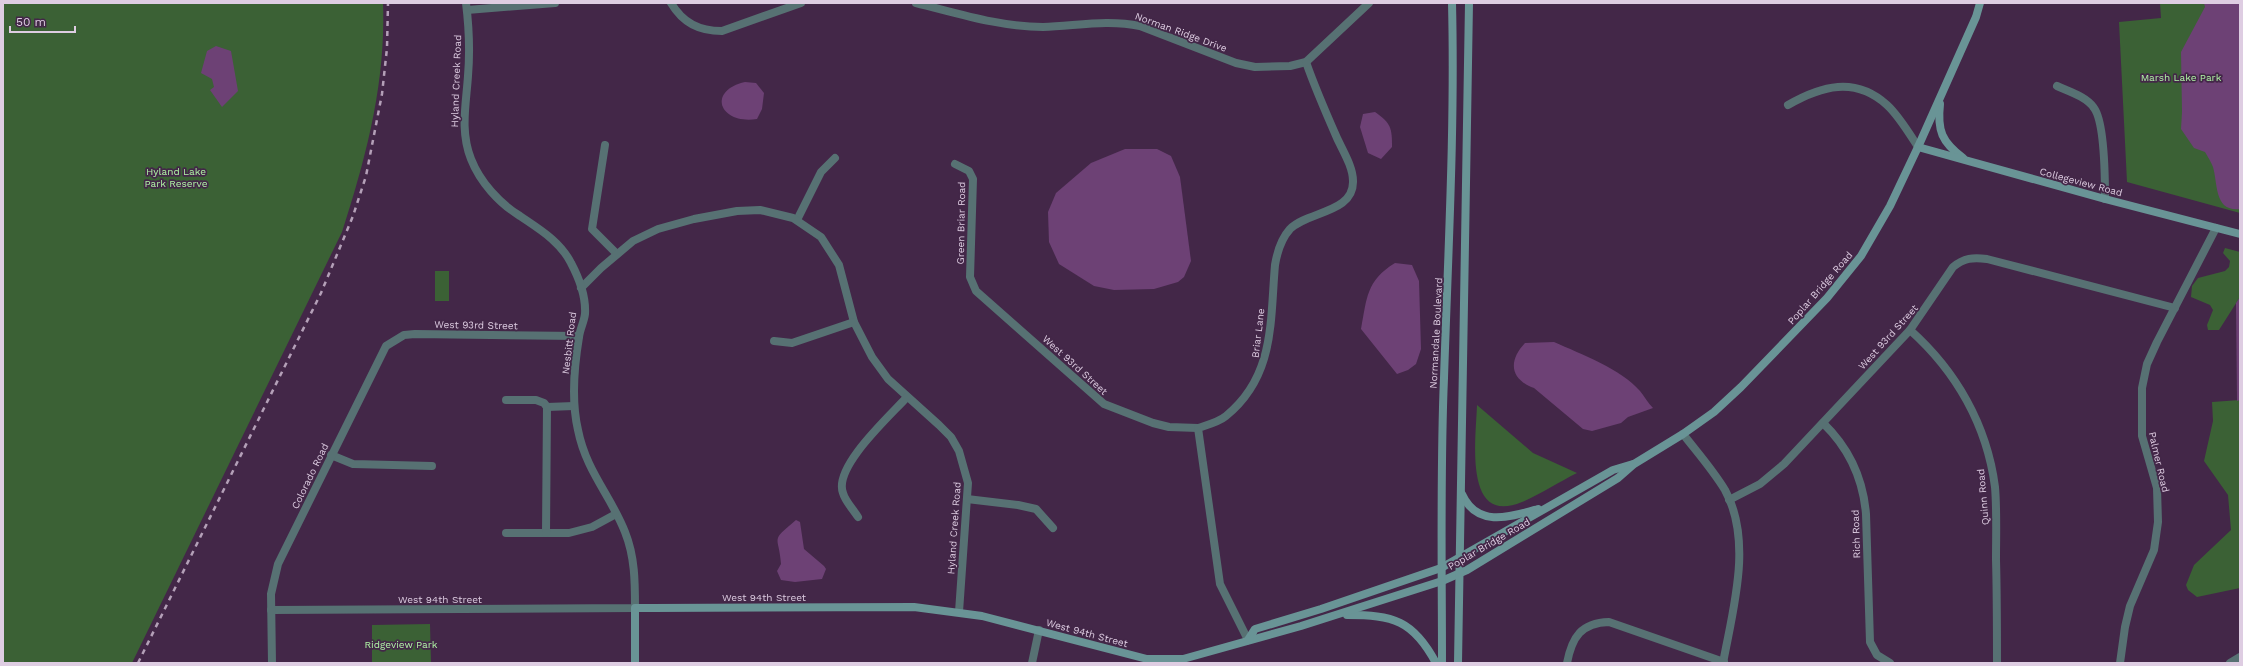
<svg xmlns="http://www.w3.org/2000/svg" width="2243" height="666" font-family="'Work Sans',sans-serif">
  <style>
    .green { fill: #3b6135 }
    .water { fill: #6d4175 }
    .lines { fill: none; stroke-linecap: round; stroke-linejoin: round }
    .street { stroke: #577173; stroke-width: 8 }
    .secondary { stroke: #699496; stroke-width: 8 }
    .rail { stroke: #b4a0b8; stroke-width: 2.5; stroke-dasharray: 5 5; stroke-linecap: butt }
    .labels { text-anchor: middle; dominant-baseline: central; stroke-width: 3.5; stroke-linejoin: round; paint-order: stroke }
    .street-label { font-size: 10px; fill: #decde2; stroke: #432748 }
    .park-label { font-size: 10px; fill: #b0f5a5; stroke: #432748 }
  </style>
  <rect width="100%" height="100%" fill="#432748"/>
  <g class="green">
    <path d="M3 3H383C386 83 366 157 342 232L132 663H3Z"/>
    <path d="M2160 3H2240V213L2127 182 2119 22 2161 18Z"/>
    <path d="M2225 248 2240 252V297L2219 330H2208L2207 325 2213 310 2210 305 2191 297 2192 286 2198 278 2225 271 2229 267 2230 261 2223 253Z"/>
    <rect x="435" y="271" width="14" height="30"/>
    <path d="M2240 400V588L2197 597 2188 590 2186 585 2194 565 2231 530 2228 495 2204 461 2213 421 2212 402Z"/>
    <path d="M1477 405 1533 453 1577 473C1559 482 1541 494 1522 502 1463 527 1476 438 1477 405Z"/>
    <path d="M430 624 431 663H372V625Z"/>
  </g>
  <g class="water">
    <path d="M2204 3H2240V209C2214 212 2218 184 2213 167 2211 162 2208 157 2205 152L2194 148 2181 129 2182 112 2181 52 2205 7Z"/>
    <path d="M216 46 231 51 238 91 222 107 210 90 214 87 212 79 201 73 207 51Z"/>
    <path d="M745 82 756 83 764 93 762 109 757 119C720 125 706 91 745 82Z"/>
    <path d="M1375 112C1391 123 1392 128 1392 147L1381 159 1368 153 1360 127 1363 114Z"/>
    <path d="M1125 149H1157L1171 156 1180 177 1191 261 1184 277 1178 282 1154 289 1114 290 1094 286 1059 264 1049 242 1048 212 1056 193 1091 163Z"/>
    <path d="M1395 263 1412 265 1419 281 1421 349 1416 364 1408 370 1397 374 1361 329C1367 298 1366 281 1395 263Z"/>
    <path d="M2240 297V400L2237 401 2236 303Z"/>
    <path d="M1554 342C1581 354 1621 369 1640 391 1644 396 1648 403 1653 408L1628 417 1621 423 1592 431 1583 429 1534 388C1510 379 1508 361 1525 343Z"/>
    <path d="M796 520 800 522 804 549 824 566 826 569 822 579 795 582 781 580 777 571 781 564C779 534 769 543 796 520Z"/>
  </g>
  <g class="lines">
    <g class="street">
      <path d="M671 3C683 23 699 31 722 31L801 3"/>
      <path d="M916 3C957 13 1000 27 1043 27 1076 26 1107 19 1140 26L1236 63 1255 67 1290 66 1306 62 1369 3"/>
      <path d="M467 10 555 3"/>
      <path d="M2057 86C2068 91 2087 97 2094 108 2105 123 2105 180 2105 199"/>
      <path d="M1788 105C1821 86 1855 76 1887 105 1899 116 1909 133 1918 147"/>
      <path d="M605 145 592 229 617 254"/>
      <path d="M955 164 969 171 973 179 970 277 976 291 1104 404 1153 423 1169 427 1198 428"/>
      <path d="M797 220 821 172 835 158"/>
      <path d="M581 288 601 268 633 241 658 229 694 219 737 211 760 210 793 218 821 237 839 265 854 322 872 357 888 379 939 425 951 437 959 451 968 483 959 612"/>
      <path d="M1910 330C1956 371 1987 425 1995 487 1997 511 1996 535 1996 560 1997 594 1997 629 1997 663"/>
      <path d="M774 341 792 343 854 322"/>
      <path d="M506 400H536L544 403 547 407 574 406"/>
      <path d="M1823 423C1849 448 1863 478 1866 514L1870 642 1877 655 1890 663"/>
      <path d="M1683 434C1697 452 1713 470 1725 490 1753 541 1733 609 1723 663"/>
      <path d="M331 455 353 464 432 466"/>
      <path d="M967 499 1018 505 1036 509 1053 528"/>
      <path d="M1729 500 1760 484 1784 464 1910 330 1953 267C1964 258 1973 257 1987 259L2175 308"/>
      <path d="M858 517C853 509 845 501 843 493 833 467 890 416 907 397"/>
      <path d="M506 533H569L592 527 616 514"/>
      <path d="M546 533 547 407"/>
      <path d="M271 610 635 608C635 582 635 557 625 532 611 496 586 471 578 430 571 400 574 367 579 337 580 329 584 322 585 314 586 297 579 278 571 263 560 241 539 229 520 216 499 203 480 182 471 159 460 131 466 105 468 76 470 52 469 27 466 3"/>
      <path d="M1248 640 1220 584 1198 428C1207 425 1219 422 1226 416 1275 376 1270 322 1275 265 1277 253 1281 239 1290 229 1308 211 1354 213 1353 181 1353 167 1343 151 1337 138 1326 113 1315 88 1306 62"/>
      <path d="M272 663 271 594 278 564 386 346 404 335 415 334 579 336"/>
      <path d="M1032 663 1039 630"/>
      <path d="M1567 663C1572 637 1581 623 1609 622L1724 662"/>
      <path d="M2120 663 2125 627 2130 606 2154 550 2158 522 2157 488 2142 436V388L2147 364 2157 342 2216 228"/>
      <path d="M2230 663 2240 657"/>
    </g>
    <g class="secondary">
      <path d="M1940 104C1937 131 1942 142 1963 158"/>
      <path d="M1918 147 2105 199 2240 234"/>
      <path d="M1462 494C1477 528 1510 517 1538 509"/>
      <path d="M1347 615C1393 615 1413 620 1436 663"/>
      <path d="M1248 640 1255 629 1321 609 1441 568 1613 470 1633 464"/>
      <path d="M635 663V608H652L914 607 982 616 1147 659H1183L1301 626 1442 581 1467 570 1618 478 1634 464 1683 434 1714 412 1741 387 1827 298 1861 256 1890 206 1918 147 1976 17 1980 3"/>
      <path d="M1442 663C1442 568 1440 473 1444 378 1448 253 1455 128 1452 3"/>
      <path d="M1458 663 1469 3"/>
    </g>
    <path class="rail" d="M138 663 321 293 353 216 366 176 382 94 387 48 388 3"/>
  </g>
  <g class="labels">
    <g class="street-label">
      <text transform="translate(1181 32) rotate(20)">Norman Ridge Drive</text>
      <text transform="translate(456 81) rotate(-88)">Hyland Creek Road</text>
      <text transform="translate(2081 182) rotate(15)">Collegeview Road</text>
      <text transform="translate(961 223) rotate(-89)">Green Briar Road</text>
      <text transform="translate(1820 288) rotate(-49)">Poplar Bridge Road</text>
      <text transform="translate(476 325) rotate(1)">West 93rd Street</text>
      <text transform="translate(1258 333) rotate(-83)">Briar Lane</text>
      <text transform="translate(1436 333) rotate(-87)">Normandale Boulevard</text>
      <text transform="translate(1888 337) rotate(-48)">West 93rd Street</text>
      <text transform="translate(569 343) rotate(-83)">Nesbitt Road</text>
      <text transform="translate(1075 365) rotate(42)">West 93rd Street</text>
      <text transform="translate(2159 462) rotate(77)">Palmer Road</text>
      <text transform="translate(310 476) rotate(-64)">Colorado Road</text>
      <text transform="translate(1983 497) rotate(-95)">Quinn Road</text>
      <text transform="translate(954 528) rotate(-86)">Hyland Creek Road</text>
      <text transform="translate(1856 534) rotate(-92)">Rich Road</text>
      <text transform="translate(1489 544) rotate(-30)">Poplar Bridge Road</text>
      <text x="764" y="597">West 94th Street</text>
      <text x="440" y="599">West 94th Street</text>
      <text transform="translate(1087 633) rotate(15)">West 94th Street</text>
    </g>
    <g class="park-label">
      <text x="2181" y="77">Marsh Lake Park</text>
      <text x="176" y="171">Hyland Lake<tspan x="176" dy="12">Park Reserve</tspan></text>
      <text x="401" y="644">Ridgeview Park</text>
    </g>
  </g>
  <rect width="2243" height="666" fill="none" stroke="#decde2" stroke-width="8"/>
  <path d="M10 26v6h65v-6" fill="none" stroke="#decde2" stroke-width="2"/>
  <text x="16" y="26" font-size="12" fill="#decde2" stroke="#432748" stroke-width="3" paint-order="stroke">50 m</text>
</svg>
